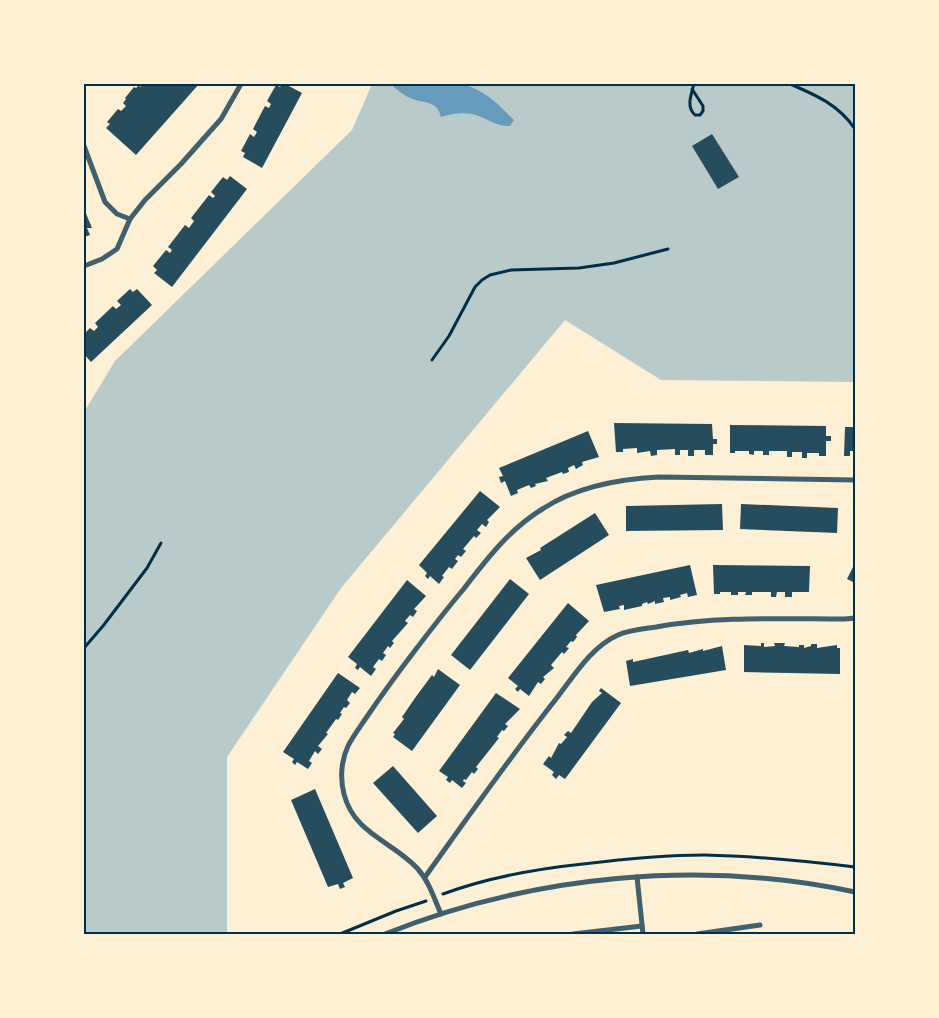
<svg xmlns="http://www.w3.org/2000/svg" width="939" height="1018" font-family="Manrope,sans-serif">
  <style>
    .green { fill: #b9caca }
    .water { fill: #669bbc }
    .building { fill: #264d5e }
    .lines { fill: none; stroke-linecap: round; stroke-linejoin: round }
    .path { stroke: #003049; stroke-width: 3 }
    .minor { stroke: #3f606c; stroke-width: 5 }
    .neatline { fill: none; stroke: #003049; stroke-width: 2 }
  </style>
  <rect width="100%" height="100%" fill="#fdf0d5"/>
  <path class="green" d="M372 84H855V382L661 380 565 320 341 588 227 757V934H84V412L115 361 352 130Z"/>
  <path class="water" d="M391 84H463C485 90 499 105 514 120L510 126C496 127 485 117 472 114 461 112 451 114 441 117 437 99 423 104 410 98 403 95 396 89 391 84Z"/>
  <g class="building">
    <path d="M143 84H199L136 155 106 128 110 124 107 122 118 109 121 111 126 106 123 103 126 99 125 98 134 87 136 88 139 85 140 87Z"/>
    <path d="M282 84H285L302 93 262 168 243 157 245 153 241 151 250 134 254 137 257 132 253 129 265 106 269 108 271 104 267 101 276 85 280 87Z"/>
    <path d="M712 134 739 177 718 189 692 146Z"/>
    <path d="M230 176 247 189 172 287 154 273 157 270 153 266 166 250 170 253 172 250 168 247 185 225 189 228 194 221 191 218 209 195 213 198 215 196 211 192 223 177 227 180Z"/>
    <path d="M85 211 92 228H87L90 235 84 237V212Z"/>
    <path d="M130 289 133 292 137 289 152 305 91 362 84 354V334L90 328 94 331 98 327 95 323 113 306 116 309 121 305 117 301Z"/>
    <path d="M614 423 712 424 713 439H717V444H713V455H705V450H694V456H688V450H680V455H675V449L657 450V455L651 456 650 451 637 453V448L623 449V452H616Z"/>
    <path d="M730 425 826 426V436H831V441H826V456H819V453H807V458H802V452H792V457H787V451H769V455H763V451H754V455L749 454V451H735V453H730Z"/>
    <path d="M845 427H855V451H850V456H844Z"/>
    <path d="M588 431 599 457 582 462 583 465 576 469 574 465 568 468 569 472 563 474 562 472 546 478 548 481 535 484 536 486 531 488 529 485 517 490 518 493 511 496 505 481 501 483 499 477 503 476 499 468Z"/>
    <path d="M480 491 500 507 487 520 489 522 486 527 482 524 477 530 481 533 476 538 474 536 463 549 466 551 461 557 458 555 455 559 458 561 452 569 449 567 442 576 444 577 439 584 430 576 428 579 425 576 427 573 419 565Z"/>
    <path d="M722 504 723 530 626 531V506Z"/>
    <path d="M741 504 838 508 837 533 740 529Z"/>
    <path d="M595 513 609 535 540 580 526 558 541 550 540 548Z"/>
    <path d="M855 563V583L847 579Z"/>
    <path d="M690 565 697 595 688 597 687 593 680 595 681 597 670 600V597L663 598 664 602 655 604V601L648 604 647 602 642 604V606L624 610V605L619 606 620 609 604 612 596 585Z"/>
    <path d="M713 565 810 566 809 592H792V597H785V592H777L776 597H771V592H752V595H745L746 592H738V595H731V592H720V594H714Z"/>
    <path d="M510 579 529 594 470 670 451 655Z"/>
    <path d="M407 580 426 596 414 609 417 611 413 617 410 615 405 621 408 623 392 641 394 643 390 648 388 646 383 653 386 655 382 661 379 659 373 667 376 669 371 676 360 667 358 670 355 668 357 664 348 657Z"/>
    <path d="M568 603 589 621 576 635 577 637 573 642 571 641 566 647 569 648 564 654 562 652 551 665 554 668 543 677 545 679 541 684 538 682 529 696 520 689 518 692 515 689 518 686 508 678Z"/>
    <path d="M761 643H764V647L775 646 774 643H785L784 646 799 647V645H804V648L811 646V644H817V648L837 645V648H840V674L744 672V645L761 646Z"/>
    <path d="M722 646 726 670 630 686 626 661 633 659V662L688 650 689 653 703 649V651Z"/>
    <path d="M438 669 460 685 412 751 393 737 395 734 393 733 404 719 402 717 415 698 432 675 434 677Z"/>
    <path d="M338 673 360 688 355 694 352 692 347 700 350 703 346 708 344 707 340 713 342 714 338 720 336 719 326 733 328 734 318 746 322 749 318 754 315 751 309 761 312 763 308 769 297 762 295 765 292 762 294 759 283 752Z"/>
    <path d="M601 688 621 703 565 779 559 775 556 779 552 775 554 772 543 764 549 756 551 758 559 743 561 744 567 737 564 735 568 731 571 733 592 702 602 693 599 691Z"/>
    <path d="M496 693 520 709 505 724 508 726 504 731 502 730 497 737 499 738 476 767 478 769 474 774 472 772 466 780 464 779 463 781 466 783 462 788 452 780 450 783 446 780 448 777 439 771Z"/>
    <path d="M393 766 437 816 418 833 373 783Z"/>
    <path d="M315 789 353 878 343 883 345 887 340 889 338 884 328 887 291 800Z"/>
  </g>
  <g class="lines">
    <g class="path">
      <path d="M790 84C816 95 839 105 855 129"/>
      <path d="M692 89 703 106V111L700 115H695C686 107 691 95 694 84"/>
      <path d="M432 360 449 336 475 287 482 280 490 275 511 270 579 268 614 263 668 249"/>
      <path d="M84 648 103 626 147 568 161 543"/>
      <path d="M443 894C489 877 535 869 583 864 624 859 664 855 704 855 755 856 805 861 855 867"/>
      <path d="M340 934 396 911 426 901"/>
    </g>
    <g class="minor">
      <path d="M84 146 105 202 117 214 130 219"/>
      <path d="M84 266 102 259 117 249 130 219 145 200 181 164 221 119 241 84"/>
      <path d="M425 877C468 817 510 757 556 699 574 676 591 647 618 635 630 630 643 629 656 627 718 616 782 619 845 619L855 618"/>
      <path d="M637 877 643 934"/>
      <path d="M441 914C434 898 429 881 417 868 392 841 354 834 344 794 340 779 341 761 348 746 353 736 360 727 366 718 381 696 397 674 413 653 429 632 445 611 462 591 486 560 510 528 544 508 578 486 619 479 659 477L855 480"/>
      <path d="M385 934C532 875 700 859 855 892"/>
      <path d="M573 934 642 926"/>
      <path d="M697 934 760 925"/>
    </g>
  </g>
  <rect width="939" height="1018" fill="none" stroke="#fdf0d5" stroke-width="170"/>
  <rect x="85" y="85" width="769" height="848" class="neatline"/>
</svg>
